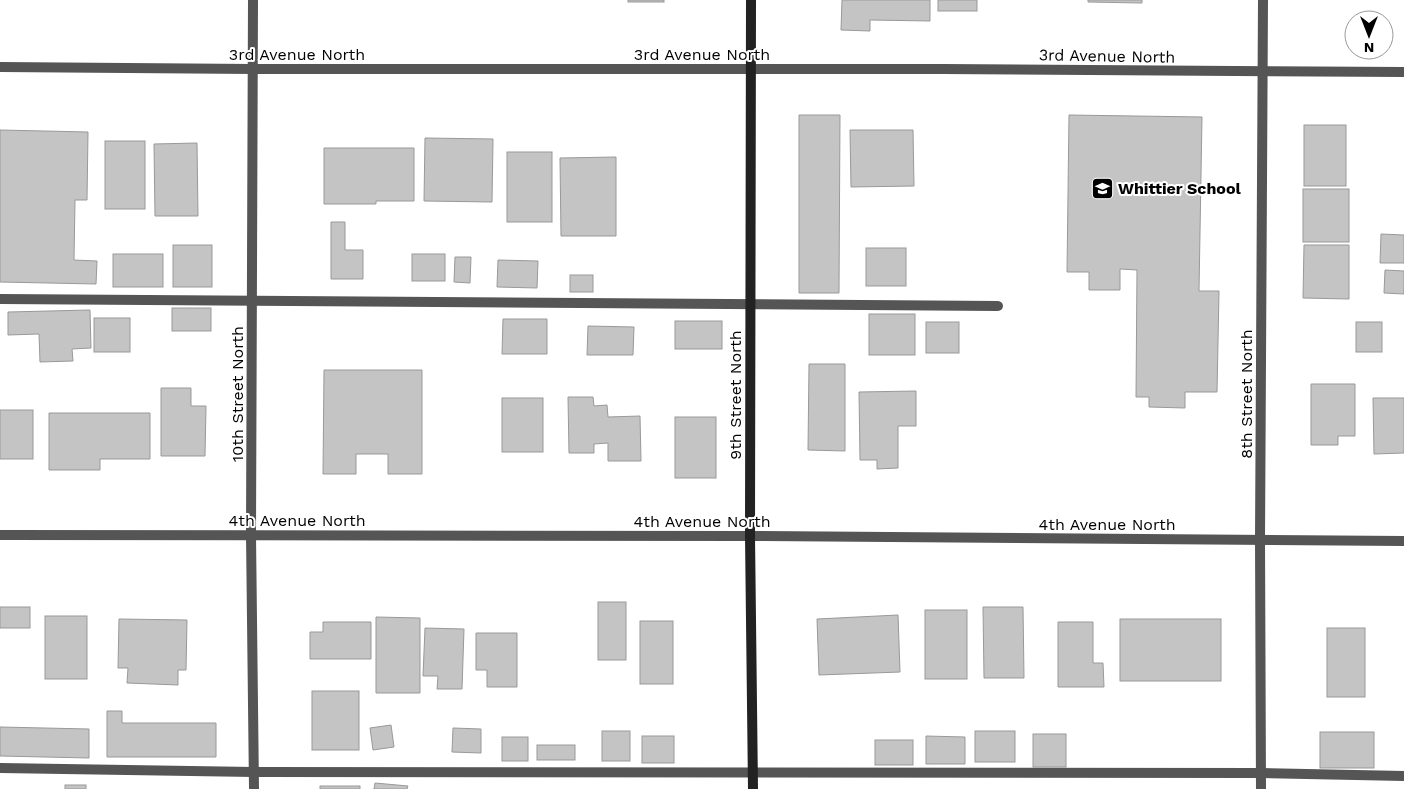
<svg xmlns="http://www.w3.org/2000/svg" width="1404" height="789" font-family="'Work Sans',sans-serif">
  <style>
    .building { fill: #c4c4c4; stroke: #999 }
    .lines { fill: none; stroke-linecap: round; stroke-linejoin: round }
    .lane { stroke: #555; stroke-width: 10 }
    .street { stroke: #555; stroke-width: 10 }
    .secondary { stroke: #222; stroke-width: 10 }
    .labels { text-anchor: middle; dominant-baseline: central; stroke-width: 4; stroke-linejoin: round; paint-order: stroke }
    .street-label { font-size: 16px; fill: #000; stroke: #fff }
    .poi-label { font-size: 16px; font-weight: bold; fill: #000; stroke: #fff; text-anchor: start }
  </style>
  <rect width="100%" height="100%" fill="#fff"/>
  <g class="building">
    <rect x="628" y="0" width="36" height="2"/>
    <path d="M842 0H930V21L870 20V31L841 30Z"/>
    <rect x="938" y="0" width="39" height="11"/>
    <path d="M1088 0H1142V3L1088 2Z"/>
    <path d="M799 115H840L839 293H799Z"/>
    <path d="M1069 115 1202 117 1199 291H1219L1217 392H1185V408L1149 407V397H1136L1137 270 1120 269V290H1089V272H1067Z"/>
    <rect x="1304" y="125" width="42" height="61"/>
    <path d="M0 130 88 132 87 200H75L74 260 97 261 96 284 0 282Z"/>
    <path d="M850 130H913L914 186 851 187Z"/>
    <path d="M425 138 493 139 492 202 424 201Z"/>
    <rect x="105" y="141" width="40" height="68"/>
    <path d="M197 143 198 216H155L154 144Z"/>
    <path d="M324 148H414V201H376V204H324Z"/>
    <rect x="507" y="152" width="45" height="70"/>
    <path d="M616 157V236H561L560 158Z"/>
    <rect x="1303" y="189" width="46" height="53"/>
    <path d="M331 222H345V250H363V279H331Z"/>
    <path d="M1381 234 1404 235V263H1380Z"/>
    <rect x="173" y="245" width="39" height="42"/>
    <path d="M1304 245H1349V299L1303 298Z"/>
    <rect x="866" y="248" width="40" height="38"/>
    <rect x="113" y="254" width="50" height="33"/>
    <rect x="412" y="254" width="33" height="27"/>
    <path d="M455 257H471L470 283 454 282Z"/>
    <path d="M498 260 538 261 537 288 497 287Z"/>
    <path d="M1385 270 1404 271V294L1384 293Z"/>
    <rect x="570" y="275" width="23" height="17"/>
    <rect x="172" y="308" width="39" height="23"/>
    <path d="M90 310 91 348 72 349 73 361 40 362 39 334 8 335V312Z"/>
    <rect x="869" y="314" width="46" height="41"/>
    <rect x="94" y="318" width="36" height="34"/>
    <path d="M503 319H547V354H502Z"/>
    <rect x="675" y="321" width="47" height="28"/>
    <rect x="926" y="322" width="33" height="31"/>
    <rect x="1356" y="322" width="26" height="30"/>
    <path d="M588 326 634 327 633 355H587Z"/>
    <path d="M809 364H845V451L808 450Z"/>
    <path d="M324 370H422V474H388V454H356V474H323Z"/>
    <path d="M1311 384H1355V436H1338V445H1311Z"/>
    <path d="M161 388H191V406H206L205 456H161Z"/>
    <path d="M916 391V426H898V468L877 469V460H860L859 392Z"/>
    <path d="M568 397H593L594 406 607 405 608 417 640 416 641 461H608V443L594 444V453H569Z"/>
    <rect x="502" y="398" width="41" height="54"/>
    <path d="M1373 398H1404V453L1374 454Z"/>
    <rect x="0" y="410" width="33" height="49"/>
    <path d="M49 413H150V459H100V470H49Z"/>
    <rect x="675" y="417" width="41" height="61"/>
    <rect x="598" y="602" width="28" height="58"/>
    <rect x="0" y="607" width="30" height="21"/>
    <path d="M983 607H1023L1024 678H984Z"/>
    <rect x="925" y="610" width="42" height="69"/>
    <path d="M898 615 900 672 819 675 817 619Z"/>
    <rect x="45" y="616" width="42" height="63"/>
    <path d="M376 617 420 618V693H376Z"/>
    <path d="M119 619 187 620 186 670H178V685L127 683 128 668H118Z"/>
    <rect x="1120" y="619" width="101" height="62"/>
    <rect x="640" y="621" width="33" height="63"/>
    <path d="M323 622H371V659H310V632H323Z"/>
    <path d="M1058 622H1093V663H1103L1104 687H1058Z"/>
    <path d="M425 628 464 629 462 689H437L438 676H423Z"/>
    <rect x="1327" y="628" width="38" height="69"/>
    <path d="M476 633H517V687H487V670H476Z"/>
    <rect x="312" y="691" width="47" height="59"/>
    <path d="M107 711H122V723H216V757H107Z"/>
    <path d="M391 725 394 747 373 750 370 728Z"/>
    <path d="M0 727 89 729V758L0 756Z"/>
    <path d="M453 728 481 729V753L452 752Z"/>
    <rect x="602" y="731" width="28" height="30"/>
    <rect x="975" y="731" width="40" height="31"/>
    <rect x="1320" y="732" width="54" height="36"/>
    <rect x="1033" y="734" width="33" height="33"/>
    <rect x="642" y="736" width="32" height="27"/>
    <path d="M926 736 965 737V764H926Z"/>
    <rect x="502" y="737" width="26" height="24"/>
    <rect x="875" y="740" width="38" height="25"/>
    <rect x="537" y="745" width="38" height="15"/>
    <path d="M375 783 408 786 407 789H374Z"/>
    <rect x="65" y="785" width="21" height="4"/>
    <rect x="320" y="786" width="40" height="3"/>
  </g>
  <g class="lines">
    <g class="lane">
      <path d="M0 299 998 306"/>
      <path d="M0 768 254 772 1261 773 1404 776"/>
    </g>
    <g class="street">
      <path d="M253 0 251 535 254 789"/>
      <path d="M0 67 253 69H943L1404 72"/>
      <path d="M0 535 750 536 1404 541"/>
      <path d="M1261 789 1260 540 1263 0"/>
    </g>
    <path class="secondary" d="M751 0 750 536 753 789"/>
  </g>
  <defs>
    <symbol id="school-square" viewBox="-11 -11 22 22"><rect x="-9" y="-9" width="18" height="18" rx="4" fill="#000" stroke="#fff"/><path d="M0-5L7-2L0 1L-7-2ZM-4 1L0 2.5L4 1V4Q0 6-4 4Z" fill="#fff"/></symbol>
  </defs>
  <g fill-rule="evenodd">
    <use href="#school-square" x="1090" y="176" width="25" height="25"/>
  </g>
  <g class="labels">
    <g class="street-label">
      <text x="297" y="54">3rd Avenue North</text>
      <text x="702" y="54">3rd Avenue North</text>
      <text transform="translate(1107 56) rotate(1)">3rd Avenue North</text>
      <text transform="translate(237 394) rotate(-90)">10th Street North</text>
      <text transform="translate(1246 394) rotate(-90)">8th Street North</text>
      <text transform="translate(735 395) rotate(-90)">9th Street North</text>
      <text x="297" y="520">4th Avenue North</text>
      <text x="702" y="521">4th Avenue North</text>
      <text x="1107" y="524">4th Avenue North</text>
    </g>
    <g class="poi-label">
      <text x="1118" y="188">Whittier School</text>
    </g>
  </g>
  <g transform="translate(1369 35) rotate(180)"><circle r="24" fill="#ffffff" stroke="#999999"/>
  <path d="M0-4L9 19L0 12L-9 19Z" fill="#000000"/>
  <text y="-8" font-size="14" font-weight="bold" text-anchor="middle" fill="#000000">N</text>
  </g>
</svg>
